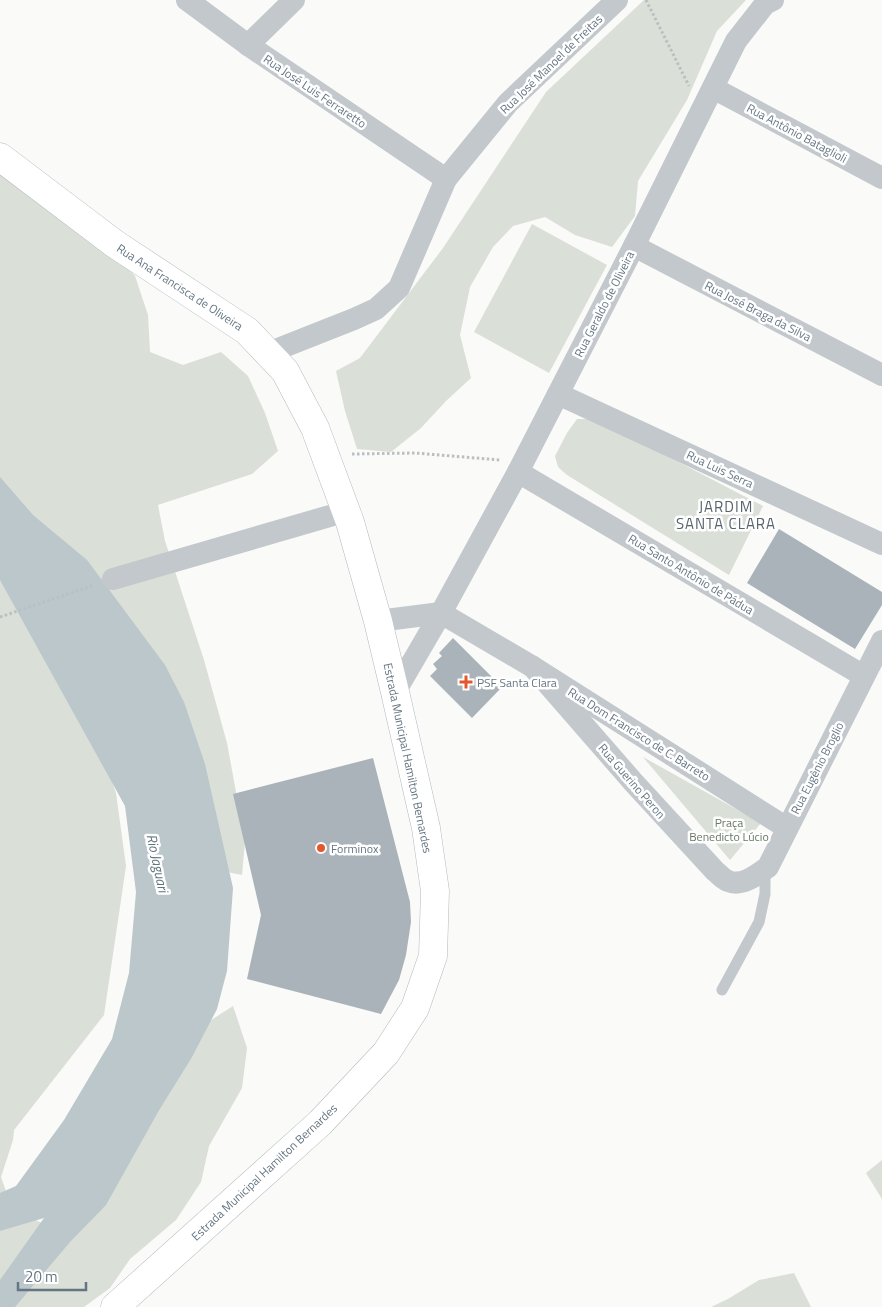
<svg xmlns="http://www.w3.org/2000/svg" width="882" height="1307" font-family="'Titillium Web',sans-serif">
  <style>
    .green { fill: #dadfd7 }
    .water { fill: #bbc7cb }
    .building { fill: #aab3b9 }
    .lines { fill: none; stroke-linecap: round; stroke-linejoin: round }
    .secondary-casing { stroke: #b3babf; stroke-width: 29 }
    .path { stroke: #bbbfc2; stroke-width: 3; stroke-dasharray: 2.5 2.5; stroke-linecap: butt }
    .lane { stroke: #c3c8cc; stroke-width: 11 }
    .street { stroke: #c3c8cc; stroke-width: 22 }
    .secondary { stroke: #fff; stroke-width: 28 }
    .poi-dot { fill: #e4572e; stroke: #fff; stroke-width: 2 }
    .labels { text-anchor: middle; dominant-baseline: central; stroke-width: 5; stroke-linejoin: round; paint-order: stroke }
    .street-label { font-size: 12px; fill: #657683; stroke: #fff }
    .poi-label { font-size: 12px; fill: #657683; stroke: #fff; text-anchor: start }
    .park-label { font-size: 12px; fill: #687a64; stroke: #fff }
    .water-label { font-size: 14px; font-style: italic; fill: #60757c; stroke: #fff }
    .quarter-label { font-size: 15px; letter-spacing: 1px; fill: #57646e; stroke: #fff }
  </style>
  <rect width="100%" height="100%" fill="#fafaf8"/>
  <g class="green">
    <path d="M644 0H746L717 31 687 100 638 181 635 216 612 247 575 235 545 217 513 226 493 247 470 287 460 335 471 378 446 401 421 428 391 452 357 449 345 411 336 371 360 358 443 248 546 92Z"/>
    <path d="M0 170 112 251 135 276 148 315 150 352 183 365 221 352 248 376 265 413 278 451 252 474 158 505 165 541 204 660 227 743 245 841 242 875 197 866 0 485Z"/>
    <path d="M532 224 607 265 549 373 474 332Z"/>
    <path d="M577 419H596L763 506 729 575 567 475 558 467 555 456 567 433Z"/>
    <path d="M0 531 75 670 116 793 126 866 104 1015 14 1130 13 1140 1 1177 13 1211 45 1224 202 1026 233 1006 247 1048 242 1088 209 1146 201 1182 176 1220 130 1259 110 1288 84 1307H0Z"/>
    <path d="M643 757 761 823 730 860Z"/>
    <path d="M882 1160V1199L866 1173Z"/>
    <path d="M794 1273 811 1307H711L728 1299 759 1280Z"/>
  </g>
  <path class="water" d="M0 477 33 515 87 560 165 665 184 702 205 764 233 888 227 971 217 1009 192 1057 158 1112 106 1205 70 1242 15 1307H0V1280L44 1218 0 1231V1193L16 1186 64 1120 112 1039 129 973 136 892 125 806 0 580Z"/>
  <g class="building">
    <path d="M779 529 882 592V605L855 649 747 583Z"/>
    <path d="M453 638 502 687 472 718 430 676 437 669 433 664 442 656 439 653Z"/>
    <path d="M373 758 410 902 411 922 406 955 399 980 381 1014 247 979 261 915 233 794Z"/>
  </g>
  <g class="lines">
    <defs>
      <path id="secondary" d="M0 157 115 244 247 331 285 371 315 428 350 522 378 621 395 692 426 828 435 891 433 956 415 1008 386 1053 320 1123 115 1307"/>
    </defs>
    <use href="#secondary" class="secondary-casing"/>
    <g class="path">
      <path d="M646 0 689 86"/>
      <path d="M352 454 415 453 500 460"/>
      <path d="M0 617 94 585"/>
    </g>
    <path class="lane" d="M722 990 759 922 765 894V869"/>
    <g class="street">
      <path d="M187 0 248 45 446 179"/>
      <path d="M248 45 294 0"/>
      <path d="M713 88 882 178"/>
      <path d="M634 246 882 375"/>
      <path d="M268 353 354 319 376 309 399 288 446 179 508 103 617 0"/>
      <path d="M558 394 882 544"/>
      <path d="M518 472 864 676"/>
      <path d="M113 579 347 511"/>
      <path d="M378 621 441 613 533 667 787 828"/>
      <path d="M533 667 634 783 715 871C719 874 723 879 728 881 742 887 757 875 768 867L882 641"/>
      <path d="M395 692 441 613 518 472 634 246 736 41 765 4 773 0"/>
    </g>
    <use href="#secondary" class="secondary"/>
  </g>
  <g class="poi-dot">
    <path d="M463.5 674.5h5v5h5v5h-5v5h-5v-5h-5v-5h5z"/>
    <circle cx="321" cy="848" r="5"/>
  </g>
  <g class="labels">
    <g class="street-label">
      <text transform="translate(551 64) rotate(-44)">Rua José Manoel de Freitas</text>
      <text transform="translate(315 91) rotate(34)">Rua José Luis Ferraretto</text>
      <text transform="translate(797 133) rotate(28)">Rua Antônio Bataglioli</text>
      <text transform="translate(180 287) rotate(33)">Rua Ana Francisca de Oliveira</text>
      <text transform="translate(604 304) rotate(-63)">Rua Geraldo de Oliveira</text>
      <text transform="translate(758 311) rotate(27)">Rua José Braga da Silva</text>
      <text transform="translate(720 469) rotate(25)">Rua Luis Serra</text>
      <text transform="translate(691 574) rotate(31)">Rua Santo Antônio de Pádua</text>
      <text transform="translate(639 734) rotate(32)">Rua Dom Francisco de C. Barreto</text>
      <text transform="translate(408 758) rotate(78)">Estrada Municipal Hamilton Bernardes</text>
      <text transform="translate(817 768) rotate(-63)">Rua Eugênio Broglio</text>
      <text transform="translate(632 781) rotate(49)">Rua Guerino Peron</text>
      <text transform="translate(264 1172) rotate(-43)">Estrada Municipal Hamilton Bernardes</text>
    </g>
    <g class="poi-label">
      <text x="477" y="682">PSF Santa Clara</text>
      <text x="331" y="848">Forminox</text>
    </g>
    <g class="park-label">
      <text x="729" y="822">Praça<tspan x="729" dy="14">Benedicto Lúcio</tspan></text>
    </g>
    <g class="water-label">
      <text transform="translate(158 863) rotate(78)">Rio Jaguari</text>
    </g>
    <g class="quarter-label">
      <text x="726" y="506">JARDIM<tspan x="726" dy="17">SANTA CLARA</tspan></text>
    </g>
  </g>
  <path d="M18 1282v8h68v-8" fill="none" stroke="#657683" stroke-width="2.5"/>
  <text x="25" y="1282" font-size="15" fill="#657683" stroke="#ffffff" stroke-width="4" paint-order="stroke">20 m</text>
</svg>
